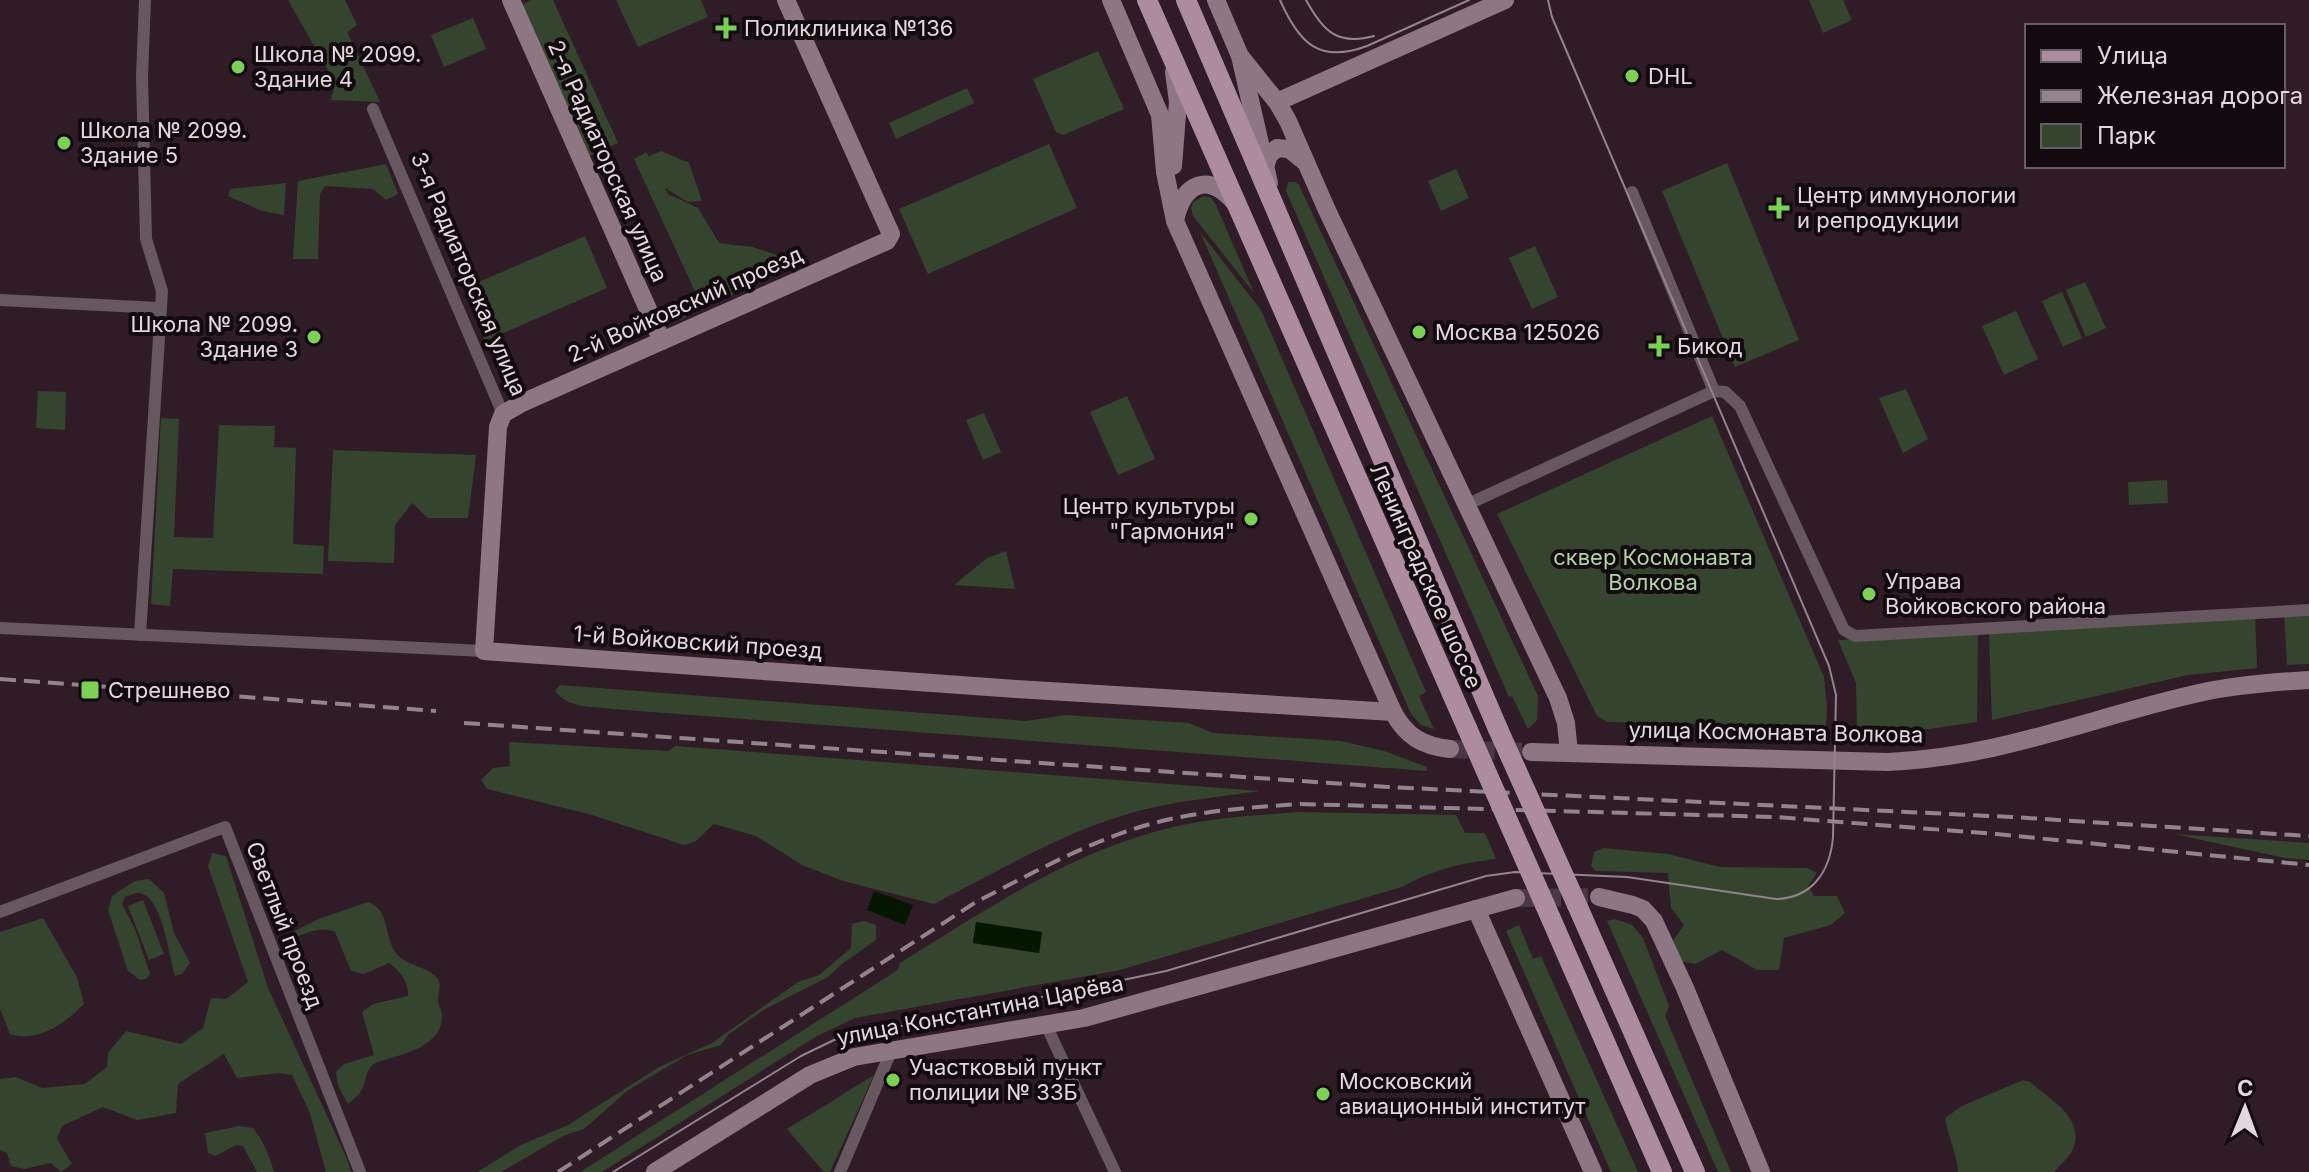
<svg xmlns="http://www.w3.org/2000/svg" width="2309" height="1172" font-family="Inter,sans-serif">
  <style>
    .green { fill: #35442e; fill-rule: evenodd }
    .water { fill: #051601 }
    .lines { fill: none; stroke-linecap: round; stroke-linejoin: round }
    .secondary-tunnel { stroke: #4a3842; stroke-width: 18; stroke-dasharray: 18 9; stroke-linecap: butt }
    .street { stroke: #675860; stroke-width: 12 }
    .secondary { stroke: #8e7682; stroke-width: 18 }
    .primary { stroke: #ac8c9d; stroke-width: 20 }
    .tram { stroke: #93848c; stroke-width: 2 }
    .rail { stroke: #93848c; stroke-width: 4; stroke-dasharray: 16 8; stroke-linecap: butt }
    .primary-bridge { stroke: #ac8c9d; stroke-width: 20 }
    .poi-dot { fill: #7cd155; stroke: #120a0e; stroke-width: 3 }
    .labels { text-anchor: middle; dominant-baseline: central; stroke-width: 8; stroke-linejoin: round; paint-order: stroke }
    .poi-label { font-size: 22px; fill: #e3d6dd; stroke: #120a0e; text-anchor: start }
    .street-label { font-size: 22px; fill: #e3d6dd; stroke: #120a0e }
    .park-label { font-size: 22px; fill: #afd4a0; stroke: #120a0e }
  </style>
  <rect width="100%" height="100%" fill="#2f1c27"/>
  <g class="green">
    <path d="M288 0H345L357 25 347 32 380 102 331 100 335 83Z"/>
    <path d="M531 0H553L618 143 589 156 521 5Z"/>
    <path d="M616 0H701L708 17 638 47Z"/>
    <path d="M1809 0H1843L1852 20 1823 33Z"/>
    <path d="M473 18 486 49 444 67 431 35Z"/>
    <path d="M1098 51 1124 109 1063 135 1056 132 1033 79Z"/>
    <path d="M967 88 974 103 896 139 889 123Z"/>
    <path d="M1049 144 1077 208 928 274 899 209Z"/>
    <path d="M661 151 689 163 702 201 688 202 665 188 668 194 698 208 719 243 753 247 801 263 673 323 667 310 697 296 634 159 646 152 653 164 649 156Z"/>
    <path d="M1727 163 1799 340 1735 367 1662 191Z"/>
    <path d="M386 164 398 194 386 200 373 189 325 186 320 194 318 259H293L298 181Z"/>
    <path d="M1456 169 1469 198 1441 211 1428 181Z"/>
    <path d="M1288 182H1296L1299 185 1538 696 1537 720 1528 729 1512 696 1509 697 1286 191Z"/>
    <path d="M286 183 284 215 262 211 228 196 230 189Z"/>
    <path d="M1204 196 1211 198 1216 205 1254 293 1193 216 1191 208 1193 202Z"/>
    <path d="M1200 232 1261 310 1426 692 1419 696 1434 729 1421 725 1411 714Z"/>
    <path d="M585 236 607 288 485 341 465 288Z"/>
    <path d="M1535 246 1558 297 1532 309 1509 258Z"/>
    <path d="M2085 282 2106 328 2086 337 2066 290Z"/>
    <path d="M2062 292 2082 338 2063 347 2042 301Z"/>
    <path d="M2016 311 2038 359 2004 375 1982 326Z"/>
    <path d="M1906 389 1928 439 1903 453 1879 398Z"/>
    <path d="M38 391 66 392 65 430 36 428Z"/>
    <path d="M1127 396 1155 459 1118 475 1090 412Z"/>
    <path d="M984 413 1001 452 983 460 966 420Z"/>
    <path d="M1712 416 1824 677 1827 708 1826 726 1607 722 1597 716 1497 514Z"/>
    <path d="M161 418 179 419 174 537 213 538 219 425 275 426 274 447 296 448 293 544 324 546 323 574 173 569 170 606 151 604Z"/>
    <path d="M333 450 476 455 468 518H428L412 503 395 525 394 563 328 561Z"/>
    <path d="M2167 480 2168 503 2129 505 2128 482Z"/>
    <path d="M1006 551 1015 589 954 585 987 558Z"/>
    <path d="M2309 612V664L2287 665 2284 613Z"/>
    <path d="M2255 616 2257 668 2188 675 1992 720 1989 634Z"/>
    <path d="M1978 634 1977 722 1929 729 1857 733 1856 683 1838 640Z"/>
    <path d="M560 685 1027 721 1065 715 1189 723 1213 733 1341 741 1384 751 1427 767V771L613 709C592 706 569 709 555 691Z"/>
    <path d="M509 742 669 751 675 746 1260 791C1218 797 1175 801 1134 812 1063 832 999 871 934 904L843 881 802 865 756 836 714 824 696 841 684 845 589 814 487 789 481 780 493 768 510 766Z"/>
    <path d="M1300 812 1456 815 1465 833H1485L1496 859C1461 863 1432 870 1402 887L1120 970 855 1018 817 1036 602 1172H580L898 970 900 963C987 909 1076 848 1178 826 1218 817 1259 815 1300 812ZM976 923 1042 932 1039 953 973 943Z"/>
    <path d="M2174 834 2309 843V860L2285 858Z"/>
    <path d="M1603 848 1668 854 1720 867 1807 868 1817 873 1808 886 1814 896H1837L1845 913 1831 925 1784 938 1779 970H1757L1722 950 1695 964 1680 961 1672 942 1684 925 1671 908 1668 873 1596 871 1591 866 1594 852Z"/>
    <path d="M212 853 226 856 268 988 347 1159 351 1172H326L310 1113 292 1075 279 1073 237 1078 224 1054 178 1084 176 1113 137 1120 103 1107 62 1126 57 1139 72 1164 61 1172 51 1163 24 1169 11 1166 7 1153 0 1150V1079L16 1077 42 1088 85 1084 107 1067 108 1053 126 1031 181 1044 203 1028 211 998 226 999 248 982 208 866Z"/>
    <path d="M149 879 164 893 174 933 190 963 182 974 175 976C169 957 163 902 143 894 137 891 131 895 125 897L122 904 135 929 150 974 146 979 140 980 128 971 108 910 112 896 135 881Z"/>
    <path d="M143 900 164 954 149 960 128 906Z"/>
    <path d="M368 902C390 909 384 937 396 953 406 966 425 965 437 978 443 986 437 993 438 1002 439 1006 441 1009 442 1014 444 1042 412 1052 391 1058 386 1060 378 1061 374 1064 364 1071 367 1083 361 1091 358 1096 352 1100 348 1104L338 1086 336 1072 344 1064 374 1055 362 1012 373 1004 408 996C409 982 400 971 389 963L364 974 351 971 335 932C320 925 303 935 288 940L283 937 321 918Z"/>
    <path d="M43 918 77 977 84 1004C65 1023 39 1043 10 1034L0 1009V932Z"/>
    <path d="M1615 919 1632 925 1643 938 1669 1006 1665 1016 1731 1172H1718L1607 921Z"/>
    <path d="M864 921 876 925V940L843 963 828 977 765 1009 729 1034 721 1045 687 1055 627 1091 584 1129 565 1135 501 1172H477L521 1145 568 1125 659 1067 712 1043 798 982 819 975 851 948 852 924Z"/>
    <path d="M1519 925 1533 959 1541 956 1638 1172H1611L1506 931Z"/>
    <path d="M874 1075 830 1172H824L787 1129Z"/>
    <path d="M2023 1080 2030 1082C2048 1098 2084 1117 2074 1146 2071 1156 2061 1164 2054 1172H1958C1957 1153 1948 1137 1945 1118L1962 1106Z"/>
    <path d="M239 1126 253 1128C264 1142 269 1155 274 1172H257L243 1146 236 1145 215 1156 208 1153 205 1133Z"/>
  </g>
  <g class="water">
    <path d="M874 891 913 905 905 925 867 910Z"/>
    <path d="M976 922 1042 932 1039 953 973 943Z"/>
  </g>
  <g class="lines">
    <g class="secondary-tunnel">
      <path d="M1450 749 1531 752"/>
      <path d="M1516 898 1599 897"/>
    </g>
    <g class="street">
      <path d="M373 109 503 414"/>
      <path d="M1632 192 1714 391"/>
      <path d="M0 300 159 308"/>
      <path d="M1714 391 1725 392 1740 406 1844 630 1855 636 2309 610"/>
      <path d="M1466 505 1714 391"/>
      <path d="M0 628 484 651"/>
      <path d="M140 635 162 291 146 239 142 76 145 0"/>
      <path d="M0 912 225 827 360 1172"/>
      <path d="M1046 1025 1115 1172"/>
      <path d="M840 1172 892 1049"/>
    </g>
    <g class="secondary">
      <path d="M511 0 662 341"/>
      <path d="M786 0 891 234 887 241 522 403 503 414 498 427 484 651 1016 689 1393 712"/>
      <path d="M1111 0 1160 115 1165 172 1175 221 1393 712C1406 736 1422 746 1450 749"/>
      <path d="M1216 0 1240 56 1269 183"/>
      <path d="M1240 56 1277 102 1288 121 1326 208 1558 698 1566 723 1569 753"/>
      <path d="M1277 102 1505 0"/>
      <path d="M1266 164 1269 155 1277 148 1289 149 1304 161"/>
      <path d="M1173 166 1178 102 1174 72"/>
      <path d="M1175 220C1184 182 1208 172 1235 203"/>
      <path d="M1531 752 1888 762C2002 757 2091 717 2199 693 2235 685 2272 682 2309 680"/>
      <path d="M1599 897 1633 905 1643 909 1654 921 1685 988 1761 1172"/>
      <path d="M1476 909 1593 1172"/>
      <path d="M655 1172 810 1075 854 1057 1084 1018 1516 898"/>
    </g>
    <g class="primary">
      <path d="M1147 0 1467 728"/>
      <path d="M1186 0 1498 729"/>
      <path d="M1545 905 1662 1172"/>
      <path d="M1577 905 1695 1172"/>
    </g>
    <g class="tram">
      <path d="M1280 0C1299 43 1319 64 1367 46L1469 0"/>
      <path d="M1306 0C1323 31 1337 46 1374 36"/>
      <path d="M613 1172 801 1056 834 1040 1166 971 1486 876 1515 872 1627 877 1776 899C1812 898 1830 872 1833 837L1836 695 1829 666 1552 17 1548 0"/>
    </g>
    <g class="rail">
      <path d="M0 679 436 711"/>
      <path d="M464 723 1388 787 2012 817 2309 836"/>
      <path d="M558 1172 976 902C1029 875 1080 846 1137 828 1190 811 1245 808 1300 804L1775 817 1996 834 2309 865"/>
    </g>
    <g class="primary-bridge">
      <path d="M1467 728 1545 905"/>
      <path d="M1498 729 1577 905"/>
    </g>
  </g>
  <g class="poi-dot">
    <path d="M722 16h8v8h8v8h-8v8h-8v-8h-8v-8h8z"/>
    <circle cx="238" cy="67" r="8"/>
    <circle cx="1632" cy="76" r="8"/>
    <circle cx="64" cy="143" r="8"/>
    <path d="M1775 196h8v8h8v8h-8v8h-8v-8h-8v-8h8z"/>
    <circle cx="1419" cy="332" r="8"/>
    <circle cx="314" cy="337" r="8"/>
    <path d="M1655 334h8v8h8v8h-8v8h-8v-8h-8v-8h8z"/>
    <circle cx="1251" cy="519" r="8"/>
    <circle cx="1869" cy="594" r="8"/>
    <rect x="80" y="680" width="20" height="20" rx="4"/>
    <circle cx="893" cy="1080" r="8"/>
    <circle cx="1323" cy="1094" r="8"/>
  </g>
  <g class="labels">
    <g class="poi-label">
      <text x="744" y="28">Поликлиника №136</text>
      <text x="254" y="54">Школа № 2099.<tspan x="254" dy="25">Здание 4</tspan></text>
      <text x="1648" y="76">DHL</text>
      <text x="80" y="130">Школа № 2099.<tspan x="80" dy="25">Здание 5</tspan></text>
      <text x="1797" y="195">Центр иммунологии<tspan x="1797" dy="25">и репродукции</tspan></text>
      <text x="298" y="324" text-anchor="end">Школа № 2099.<tspan x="298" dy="25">Здание 3</tspan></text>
      <text x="1435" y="332">Москва 125026</text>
      <text x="1677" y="346">Бикод</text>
      <text x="1235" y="506" text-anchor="end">Центр культуры<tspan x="1235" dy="25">"Гармония"</tspan></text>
      <text x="1885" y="581">Управа<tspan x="1885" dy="25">Войковского района</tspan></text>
      <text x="108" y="690">Стрешнево</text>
      <text x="909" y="1067">Участковый пункт<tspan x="909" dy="25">полиции № 33Б</tspan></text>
      <text x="1339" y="1081">Московский<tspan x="1339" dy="25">авиационный институт</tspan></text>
    </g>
    <g class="street-label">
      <text transform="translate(608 161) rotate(66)">2-я Радиаторская улица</text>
      <text transform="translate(469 274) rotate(67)">3-я Радиаторская улица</text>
      <text transform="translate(685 304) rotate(-24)">2-й Войковский проезд</text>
      <text transform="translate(1426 576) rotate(66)">Ленинградское шоссе</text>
      <text transform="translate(698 642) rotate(4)">1-й Войковский проезд</text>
      <text transform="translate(1776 732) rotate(1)">улица Космонавта Волкова</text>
      <text transform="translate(285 925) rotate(69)">Светлый проезд</text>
      <text transform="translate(980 1010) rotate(-11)">улица Константина Царёва</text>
    </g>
    <g class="park-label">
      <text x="1653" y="557">сквер Космонавта<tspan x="1653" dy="25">Волкова</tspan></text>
    </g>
  </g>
  <rect x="2025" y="24" width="260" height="144" fill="#120a0e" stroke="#665c61" stroke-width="2"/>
  <rect x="2041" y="50" width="40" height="12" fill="#ac8c9d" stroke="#665c61" stroke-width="2"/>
  <text x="2097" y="64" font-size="24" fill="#e3d6dd">Улица</text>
  <rect x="2041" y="90" width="40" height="12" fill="#93848c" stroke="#665c61" stroke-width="2"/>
  <text x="2097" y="104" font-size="24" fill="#e3d6dd">Железная дорога</text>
  <rect x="2041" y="124" width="40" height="24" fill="#35442e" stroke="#665c61" stroke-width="2"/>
  <text x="2097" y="144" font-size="24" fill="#e3d6dd">Парк</text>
  <g transform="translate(2245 1108) rotate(1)" stroke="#120a0e" stroke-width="6" paint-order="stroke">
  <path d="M0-6L14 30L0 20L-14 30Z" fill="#e3d6dd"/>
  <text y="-12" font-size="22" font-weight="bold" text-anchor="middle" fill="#e3d6dd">С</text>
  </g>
</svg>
